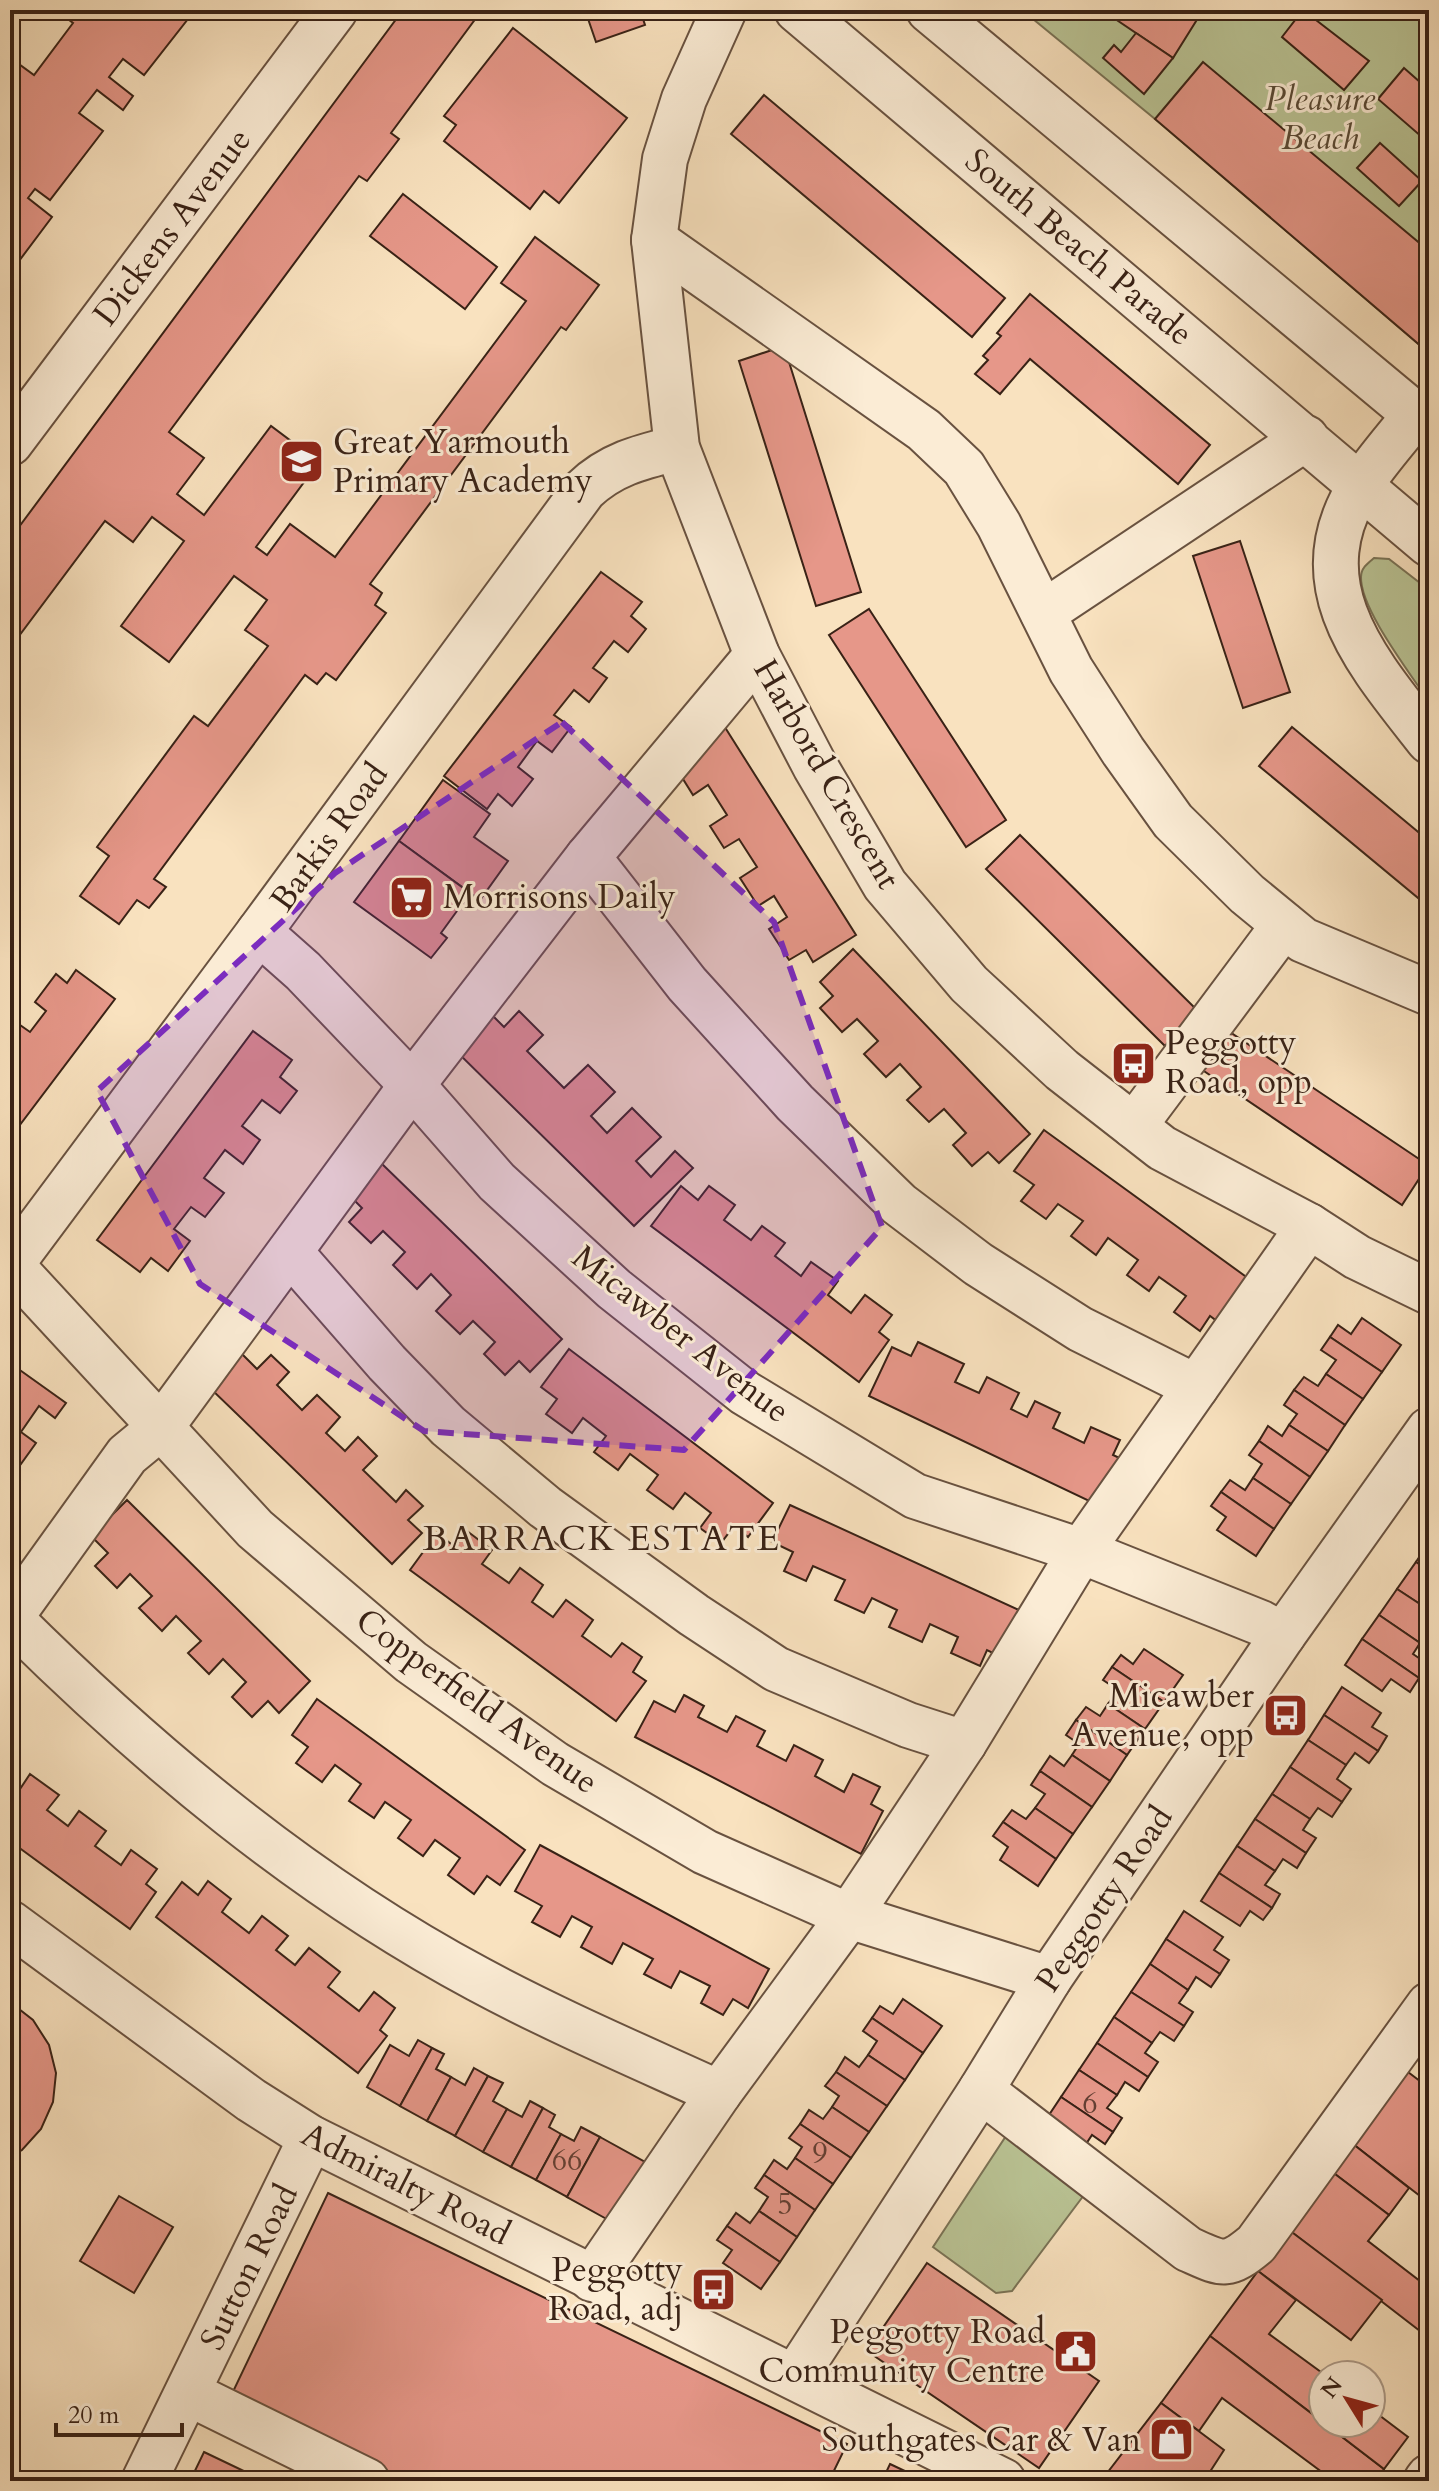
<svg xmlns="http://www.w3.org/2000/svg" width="1439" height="2491" font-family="Cardo,serif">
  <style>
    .green { fill: #bac495; stroke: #7a7356; stroke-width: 2 }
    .building { fill: #e69789; stroke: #392216; stroke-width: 2 }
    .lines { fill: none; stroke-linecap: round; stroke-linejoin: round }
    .minor-casing { stroke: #695240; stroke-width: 48 }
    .minor { stroke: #fbecd5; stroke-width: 44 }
    .marked { fill: #7b2cbf; fill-opacity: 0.2; stroke: #7b2cbf; stroke-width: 6; stroke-dasharray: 16 10; stroke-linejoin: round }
    .labels { text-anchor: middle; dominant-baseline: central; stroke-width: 6; stroke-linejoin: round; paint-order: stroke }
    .number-label { font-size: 30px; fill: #643f33 }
    .park-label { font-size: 34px; font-style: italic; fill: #594a36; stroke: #fbecd5 }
    .street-label { font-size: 34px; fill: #392216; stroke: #fbecd5 }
    .poi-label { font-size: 34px; fill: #392216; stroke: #fbecd5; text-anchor: end }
    .neighbourhood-label { font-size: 36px; letter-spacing: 2px; fill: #392216; stroke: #fbecd5 }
  </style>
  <rect width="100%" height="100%" fill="#f9e2bf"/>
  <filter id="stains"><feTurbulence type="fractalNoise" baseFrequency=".0025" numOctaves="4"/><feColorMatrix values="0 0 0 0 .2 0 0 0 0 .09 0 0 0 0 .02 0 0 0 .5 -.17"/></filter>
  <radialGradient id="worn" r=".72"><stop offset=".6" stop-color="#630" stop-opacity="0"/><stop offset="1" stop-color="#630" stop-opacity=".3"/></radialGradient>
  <g class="green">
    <path d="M1022 10H1429V353L1155 119Z"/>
    <path d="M1374 558 1389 559 1429 590V702C1411 674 1360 609 1361 577 1361 568 1368 563 1374 558Z"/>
    <path d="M1008 2133 1087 2191 1012 2291 996 2293 933 2247Z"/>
  </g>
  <g class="building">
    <path d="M56 10H195L144 75 123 59 109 77 133 96 123 110 97 90 79 113 103 131 50 200 35 189 28 198 52 217 10 273V70L16 62 34 75 73 23Z"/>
    <path d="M403 10H482L391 133 399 139 367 181 359 176 169 432 204 458 177 494 204 515 271 426 319 462 256 547 267 555 290 524 335 557 526 301 501 283 535 237 599 285 566 330 561 327 370 584 382 593 375 605 386 613 336 680 326 673 317 684 305 675 154 879 166 887 149 908 137 900 119 924 80 896 109 856 97 847 194 716 208 726 268 646 245 630 267 600 234 576 169 662 121 626 184 541 152 517 133 542 105 521 10 648V539Z"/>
    <path d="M585 10H640L645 25 596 42Z"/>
    <path d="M1102 10H1203L1173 58Z"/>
    <path d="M1303 10 1369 61 1344 90 1282 37Z"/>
    <path d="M513 28 627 118 559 203 544 191 530 209 444 141 456 125 444 116Z"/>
    <path d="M1136 33 1173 58 1144 94 1103 58 1114 45 1121 52Z"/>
    <path d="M1203 62 1429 251V353L1155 119Z"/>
    <path d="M1404 68 1429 90V132L1423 138 1378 99Z"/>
    <path d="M764 95 1005 298 972 337 731 134Z"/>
    <path d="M1380 143 1422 181 1399 206 1357 168Z"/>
    <path d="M403 194 497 267 465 309 370 236Z"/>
    <path d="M1030 294 1210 445 1178 484 1030 359 1000 394 975 374 988 360 983 356 1001 336 997 333Z"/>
    <path d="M784 346 861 592 816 606 739 361Z"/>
    <path d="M1240 541 1290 692 1243 708 1193 556Z"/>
    <path d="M601 572 642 602 631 616 646 629 628 652 614 641 593 668 607 678 589 702 574 690 554 715 571 727 552 752 537 741 518 767 533 779 512 806 498 794 487 809 444 776Z"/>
    <path d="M869 609 1006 820 966 847 829 635Z"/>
    <path d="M721 721 856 935 813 962 806 950 789 960 769 929 787 917 774 896 758 906 740 878 757 867 739 839 724 848 710 826 727 815 708 785 693 795 678 771Z"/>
    <path d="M1292 727 1429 841V907L1259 766Z"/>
    <path d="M443 780 490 814 474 837 508 861 480 900 399 841Z"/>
    <path d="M1020 835 1201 1014 1167 1048 986 869Z"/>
    <path d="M399 841 470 893 441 933 447 938 431 958 354 902Z"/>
    <path d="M853 949 1030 1134 999 1163 988 1152 972 1166 953 1145 966 1133 944 1109 929 1122 907 1100 921 1087 900 1064 886 1077 864 1054 878 1041 857 1019 842 1032 820 1008 833 996 820 982Z"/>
    <path d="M76 970 115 999 10 1138V1033L17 1023 30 1032 46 1011 35 1002 56 974 67 983Z"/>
    <path d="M486 1009 504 1027 519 1011 543 1035 527 1051 564 1088 588 1065 615 1092 591 1116 607 1133 632 1108 661 1137 636 1161 651 1177 675 1151 693 1168 634 1226 451 1046Z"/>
    <path d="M1221 1026 1428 1165 1402 1205 1195 1065Z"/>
    <path d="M253 1031 292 1060 280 1077 297 1091 280 1113 262 1100 242 1126 260 1140 243 1164 225 1150 204 1178 224 1193 205 1217 191 1207 174 1229 190 1241 168 1271 151 1258 140 1272 97 1240Z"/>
    <path d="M1044 1130 1256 1284 1225 1327 1210 1316 1200 1331 1174 1312 1186 1296 1159 1277 1149 1291 1127 1275 1138 1260 1108 1238 1096 1255 1071 1236 1083 1221 1058 1204 1046 1219 1021 1201 1034 1185 1014 1171Z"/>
    <path d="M379 1161 562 1339 530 1372 519 1361 505 1375 484 1354 495 1342 473 1321 460 1334 436 1311 451 1295 431 1274 417 1289 393 1265 405 1252 383 1231 371 1243 349 1222 362 1208 347 1193Z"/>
    <path d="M681 1186 698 1200 709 1186 735 1205 724 1220 751 1240 762 1226 785 1243 775 1256 801 1276 811 1262 838 1281 828 1295 851 1313 865 1295 892 1315 879 1332 889 1340 859 1382 651 1226Z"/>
    <path d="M1362 1318 1401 1345 1382 1372 1330 1337 1338 1325 1351 1334Z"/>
    <path d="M1330 1337 1382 1372 1363 1399 1326 1374 1336 1360 1321 1350Z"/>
    <path d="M918 1342 964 1364 955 1382 979 1393 987 1377 1019 1393 1011 1409 1027 1417 1035 1401 1060 1413 1053 1428 1084 1443 1091 1427 1120 1440 1113 1455 1128 1462 1106 1509 869 1396 892 1347 911 1356Z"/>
    <path d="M569 1349 773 1503 748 1537 734 1526 721 1543 700 1528 711 1513 685 1493 673 1509 647 1490 658 1475 630 1454 618 1470 594 1452 606 1436 583 1418 572 1433 546 1414 557 1399 541 1387Z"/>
    <path d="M242 1354 257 1369 271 1355 289 1372 277 1385 302 1410 317 1395 340 1417 326 1433 345 1451 358 1437 377 1456 363 1470 396 1502 406 1490 423 1506 408 1520 422 1533 392 1564 210 1388Z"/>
    <path d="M10 1363 66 1403 55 1418 39 1406 21 1432 36 1443 18 1468 10 1462Z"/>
    <path d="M1326 1374 1363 1399 1345 1425 1294 1390 1304 1377 1318 1386Z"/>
    <path d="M1294 1390 1345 1425 1328 1451 1289 1425 1297 1414 1284 1405Z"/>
    <path d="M1289 1425 1328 1451 1310 1477 1259 1441 1268 1426 1282 1436Z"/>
    <path d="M1259 1441 1310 1477 1291 1504 1253 1478 1262 1464 1249 1455Z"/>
    <path d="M1253 1478 1291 1504 1274 1529 1221 1492 1230 1480 1245 1490Z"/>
    <path d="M1221 1492 1274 1529 1256 1556 1217 1530 1226 1517 1211 1506Z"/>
    <path d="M127 1500 310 1681 279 1713 268 1701 252 1717 232 1697 246 1682 223 1659 209 1674 188 1653 201 1641 176 1616 162 1631 139 1608 152 1596 130 1574 117 1588 95 1566 108 1553 91 1536Z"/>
    <path d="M790 1505 1021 1611 999 1656 987 1650 980 1666 951 1653 958 1637 930 1624 922 1642 889 1627 897 1610 872 1598 864 1613 835 1600 845 1580 813 1566 806 1581 784 1571 793 1552 772 1542Z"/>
    <path d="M467 1531 492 1550 482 1564 509 1583 520 1568 543 1585 532 1602 553 1617 566 1600 593 1620 582 1636 611 1657 622 1643 642 1657 633 1672 646 1681 616 1721 410 1570 437 1533 455 1547Z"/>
    <path d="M1429 1542V1571L1416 1562Z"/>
    <path d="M1416 1562 1429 1571V1610L1397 1589Z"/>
    <path d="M1397 1589 1429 1610V1636L1426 1634 1420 1643 1379 1615Z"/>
    <path d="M1379 1615 1420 1643 1413 1654 1429 1665 1419 1678 1362 1639Z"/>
    <path d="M1362 1639 1419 1678 1410 1692 1391 1679 1382 1691 1345 1665Z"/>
    <path d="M1144 1649 1183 1675 1164 1702 1112 1667 1121 1655 1133 1664Z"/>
    <path d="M1112 1667 1164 1702 1145 1729 1108 1704 1118 1690 1103 1680Z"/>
    <path d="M1342 1687 1381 1713 1372 1727 1387 1736 1378 1751 1324 1715Z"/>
    <path d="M684 1695 704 1706 698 1717 727 1732 736 1716 765 1731 757 1746 786 1761 794 1745 823 1760 815 1776 844 1792 853 1774 880 1787 871 1804 883 1811 861 1854 635 1737 654 1701 675 1712Z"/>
    <path d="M317 1699 525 1850 500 1885 487 1876 474 1894 448 1875 460 1858 435 1840 423 1856 398 1838 411 1820 385 1802 374 1818 349 1801 361 1784 335 1765 322 1782 296 1763 308 1747 292 1735Z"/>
    <path d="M1108 1704 1145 1729 1127 1755 1076 1720 1086 1707 1100 1716Z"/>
    <path d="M1324 1715 1378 1751 1369 1763 1355 1753 1346 1765 1308 1740Z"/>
    <path d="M1076 1720 1127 1755 1110 1781 1072 1755 1079 1744 1066 1735Z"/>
    <path d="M1308 1740 1346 1765 1337 1779 1351 1789 1342 1802 1290 1767Z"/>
    <path d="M1072 1755 1110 1781 1092 1807 1040 1771 1050 1756 1064 1766Z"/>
    <path d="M1290 1767 1342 1802 1332 1817 1318 1808 1310 1819 1272 1794Z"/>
    <path d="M1040 1771 1092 1807 1073 1834 1035 1808 1045 1794 1031 1785Z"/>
    <path d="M30 1774 59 1795 47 1810 68 1826 79 1811 106 1831 95 1846 121 1865 131 1850 157 1869 146 1884 156 1892 130 1929 10 1841V1781L20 1789Z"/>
    <path d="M1272 1794 1310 1819 1303 1830 1316 1838 1306 1853 1255 1819Z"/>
    <path d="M1035 1808 1073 1834 1056 1859 1003 1822 1012 1810 1026 1819Z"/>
    <path d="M1255 1819 1306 1853 1297 1868 1283 1859 1275 1871 1237 1846Z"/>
    <path d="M1003 1822 1056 1859 1038 1886 1000 1860 1008 1847 993 1836Z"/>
    <path d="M540 1845 769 1969 748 2008 733 1999 723 2015 701 2003 710 1986 680 1971 671 1988 644 1974 653 1959 623 1943 612 1964 581 1947 592 1927 572 1916 560 1937 532 1922 542 1906 515 1891Z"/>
    <path d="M1237 1846 1275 1871 1265 1885 1280 1894 1272 1908 1219 1873Z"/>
    <path d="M1219 1873 1272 1908 1263 1920 1250 1911 1240 1926 1201 1901Z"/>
    <path d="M208 1881 231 1899 222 1912 249 1933 262 1916 288 1936 276 1950 295 1965 309 1948 340 1972 328 1987 359 2011 374 1992 395 2008 380 2030 387 2036 358 2073 156 1917 182 1882 198 1895Z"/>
    <path d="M1184 1911 1223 1937 1214 1950 1229 1960 1220 1974 1166 1939Z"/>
    <path d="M1166 1939 1220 1974 1211 1987 1196 1977 1188 1990 1150 1964Z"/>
    <path d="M1150 1964 1188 1990 1179 2003 1193 2012 1184 2026 1131 1992Z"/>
    <path d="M1131 1992 1184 2026 1174 2041 1160 2032 1152 2043 1114 2017Z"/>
    <path d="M903 1999 942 2026 923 2053 872 2018 880 2006 893 2014Z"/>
    <path d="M10 2002 33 2020 49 2045 56 2073 53 2102 41 2129 22 2150 10 2157Z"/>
    <path d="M1114 2017 1152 2043 1145 2053 1158 2062 1148 2077 1097 2043Z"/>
    <path d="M872 2018 923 2053 905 2080 868 2055 877 2041 863 2031Z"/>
    <path d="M418 2040 432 2048 400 2106 367 2087 390 2045 409 2056Z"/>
    <path d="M1097 2043 1148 2077 1139 2091 1125 2082 1117 2095 1079 2070Z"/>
    <path d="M432 2048 444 2054 436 2069 451 2077 427 2121 400 2106Z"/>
    <path d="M868 2055 905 2080 887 2106 836 2072 845 2057 859 2067Z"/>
    <path d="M474 2068 488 2076 455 2136 427 2121 451 2077 465 2085Z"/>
    <path d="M1079 2070 1117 2095 1107 2108 1122 2118 1113 2132 1061 2097Z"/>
    <path d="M836 2072 887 2106 869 2132 832 2107 839 2096 825 2086Z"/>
    <path d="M1408 2072 1429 2088V2203L1353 2144Z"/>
    <path d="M488 2076 503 2083 493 2101 507 2109 483 2152 455 2136Z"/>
    <path d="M1061 2097 1113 2132 1105 2144 1092 2135 1082 2150 1043 2124Z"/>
    <path d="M530 2101 543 2108 511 2167 483 2152 507 2109 522 2117Z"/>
    <path d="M832 2107 869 2132 851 2158 800 2124 809 2110 823 2119Z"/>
    <path d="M543 2108 555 2115 549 2127 561 2134 536 2180 511 2167Z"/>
    <path d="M800 2124 851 2158 833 2184 795 2158 802 2147 789 2138Z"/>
    <path d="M581 2127 600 2137 567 2197 536 2180 561 2134 574 2141Z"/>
    <path d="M600 2137 645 2162 612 2222 567 2197Z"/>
    <path d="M1353 2144 1409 2188 1389 2215 1331 2171Z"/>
    <path d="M795 2158 833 2184 815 2210 764 2175 774 2160 787 2169Z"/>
    <path d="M1331 2171 1389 2215 1368 2241 1429 2288V2338L1289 2230Z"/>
    <path d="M764 2175 815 2210 797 2237 759 2211 768 2197 755 2188Z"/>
    <path d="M328 2193 847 2444 829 2481H396L229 2400Z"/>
    <path d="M119 2196 173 2227 134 2293 80 2261Z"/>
    <path d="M759 2211 797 2237 780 2262 727 2226 736 2213 750 2223Z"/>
    <path d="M727 2226 780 2262 761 2289 723 2263 732 2250 717 2240Z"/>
    <path d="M1289 2230 1382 2300 1351 2340 1258 2271Z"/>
    <path d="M927 2263 1099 2381 1039 2468 867 2351Z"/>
    <path d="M1258 2271 1296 2300 1269 2334 1325 2375 1323 2422 1210 2336Z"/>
    <path d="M1210 2336 1384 2469 1375 2481H1334L1222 2398 1199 2431 1161 2403Z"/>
    <path d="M1161 2403 1224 2450 1204 2481H1101Z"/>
    <path d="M1371 2409 1408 2437 1384 2469 1324 2423H1371Z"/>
    <path d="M204 2452 248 2473 244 2481H190Z"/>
    <path d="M890 2464 926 2481H882Z"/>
  </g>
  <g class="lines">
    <defs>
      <g id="minor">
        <path d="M724 10 684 99 665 159 654 240 677 448 757 655 815 766 885 885 969 984 1062 1070 1162 1148 1309 1226 1357 1257 1429 1292"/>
        <path d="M797 10 1429 544"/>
        <path d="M929 10 1429 426"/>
        <path d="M654 240 924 430 964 468 999 525 1071 670 1123 751 1173 821 1247 894 1303 940 1429 993"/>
        <path d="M1415 415C1398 437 1378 459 1362 483 1296 584 1368 663 1429 741"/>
        <path d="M10 443 335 10"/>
        <path d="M1043 613 1306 438"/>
        <path d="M588 857 687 984 795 1103 899 1204 978 1264 1080 1329 1196 1387"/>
        <path d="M259 932 303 971 412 1085 497 1182 614 1289 745 1393 915 1496 1081 1551 1261 1623 1283 1635"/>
        <path d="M1134 1126 1284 925"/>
        <path d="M290 1252 387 1363 448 1426 545 1507 694 1615 776 1669 908 1725 964 1743"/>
        <path d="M11 1265 255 1529 411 1662 555 1764 705 1852 849 1916 1049 1979"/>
        <path d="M10 1266 259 932 584 490C611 464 641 457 677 448"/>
        <path d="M10 1618 127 1455 161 1427 412 1085 588 857 757 655"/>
        <path d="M10 1618C149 1756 304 1886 478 1979 556 2021 638 2056 719 2093"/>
        <path d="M10 1923 251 2100 311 2138 1003 2481"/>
        <path d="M981 2090 1188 2249C1222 2264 1226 2269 1256 2244L1429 2005"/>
        <path d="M592 2279 719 2093 849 1916 964 1743 1081 1551 1309 1226"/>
        <path d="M795 2377 981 2090 1049 1979 1283 1635 1429 1430"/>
        <path d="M188 2393 367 2481"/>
        <path d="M144 2481 311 2138"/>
        <path d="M1426 2481 1429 2477"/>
      </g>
    </defs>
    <use href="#minor" class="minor-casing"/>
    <use href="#minor" class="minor"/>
  </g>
  <path class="marked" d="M562 722 774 922 882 1227 684 1450 424 1431 200 1284 97 1091 335 873Z"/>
  <defs>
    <symbol id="school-square" viewBox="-11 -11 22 22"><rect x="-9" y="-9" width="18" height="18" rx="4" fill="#8f2418" stroke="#fbecd5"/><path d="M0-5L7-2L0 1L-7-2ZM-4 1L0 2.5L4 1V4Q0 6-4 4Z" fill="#fff"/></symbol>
    <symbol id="supermarket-square" viewBox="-11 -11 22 22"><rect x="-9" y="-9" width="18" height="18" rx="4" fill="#8f2418" stroke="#fbecd5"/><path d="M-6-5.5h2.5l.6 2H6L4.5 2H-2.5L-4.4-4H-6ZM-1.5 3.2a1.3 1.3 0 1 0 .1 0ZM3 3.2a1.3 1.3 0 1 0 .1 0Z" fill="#fff"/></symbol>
    <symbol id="bus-square" viewBox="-11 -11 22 22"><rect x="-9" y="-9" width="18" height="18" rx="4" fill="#8f2418" stroke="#fbecd5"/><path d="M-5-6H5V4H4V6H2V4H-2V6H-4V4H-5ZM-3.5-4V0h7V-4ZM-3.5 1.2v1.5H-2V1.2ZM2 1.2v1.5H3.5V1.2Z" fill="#fff"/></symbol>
    <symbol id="civic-square" viewBox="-11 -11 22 22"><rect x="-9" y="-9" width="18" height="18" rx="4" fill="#8f2418" stroke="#fbecd5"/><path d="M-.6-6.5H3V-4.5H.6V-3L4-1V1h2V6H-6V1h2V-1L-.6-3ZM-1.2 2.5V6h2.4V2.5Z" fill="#fff"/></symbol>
    <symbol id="shop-square" viewBox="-11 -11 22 22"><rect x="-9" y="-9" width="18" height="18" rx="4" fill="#8f2418" stroke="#fbecd5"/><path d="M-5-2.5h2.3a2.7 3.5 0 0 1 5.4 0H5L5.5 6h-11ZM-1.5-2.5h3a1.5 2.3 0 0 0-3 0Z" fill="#fff"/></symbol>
  </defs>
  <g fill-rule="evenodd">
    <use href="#school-square" x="276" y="436" width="51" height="51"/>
    <use href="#supermarket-square" x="386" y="872" width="51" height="51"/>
    <use href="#bus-square" x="1108" y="1038" width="51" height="51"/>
    <use href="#bus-square" x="1260" y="1690" width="51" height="51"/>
    <use href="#bus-square" x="688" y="2264" width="51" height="51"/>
    <use href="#civic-square" x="1050" y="2326" width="51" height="51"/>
    <use href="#shop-square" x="1146" y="2414" width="51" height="51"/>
  </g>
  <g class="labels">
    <g class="number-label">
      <text x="1090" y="2103">6</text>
      <text x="820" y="2153">9</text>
      <text x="567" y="2160">66</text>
      <text x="785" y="2204">5</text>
    </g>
    <g class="park-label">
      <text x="1320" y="99">Pleasure<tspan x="1320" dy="39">Beach</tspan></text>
    </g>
    <g class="street-label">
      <text transform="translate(172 227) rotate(-53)">Dickens Avenue</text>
      <text transform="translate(1079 247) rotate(40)">South Beach Parade</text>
      <text transform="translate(827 774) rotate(60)">Harbord Crescent</text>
      <text transform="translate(329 837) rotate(-54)">Barkis Road</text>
      <text transform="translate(681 1334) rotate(38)">Micawber Avenue</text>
      <text transform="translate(477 1701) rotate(36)">Copperfield Avenue</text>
      <text transform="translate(1104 1899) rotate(-56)">Peggotty Road</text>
      <text transform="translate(406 2184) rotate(27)">Admiralty Road</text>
      <text transform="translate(249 2267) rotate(-64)">Sutton Road</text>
    </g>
    <g class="poi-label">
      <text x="333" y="442" text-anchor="start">Great Yarmouth<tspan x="333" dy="39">Primary Academy</tspan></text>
      <text x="443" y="897" text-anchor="start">Morrisons Daily</text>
      <text x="1165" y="1043" text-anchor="start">Peggotty<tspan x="1165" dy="39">Road, opp</tspan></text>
      <text x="1254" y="1696">Micawber<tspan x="1254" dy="39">Avenue, opp</tspan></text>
      <text x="683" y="2270">Peggotty<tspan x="683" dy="39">Road, adj</tspan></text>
      <text x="1045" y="2332">Peggotty Road<tspan x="1045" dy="39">Community Centre</tspan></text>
      <text x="1141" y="2440">Southgates Car &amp; Van</text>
    </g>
    <g class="neighbourhood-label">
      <text x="602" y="1538">BARRACK ESTATE</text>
    </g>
  </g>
  <rect width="1439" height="2491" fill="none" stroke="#f9e2bf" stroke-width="40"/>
  <rect x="12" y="12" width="1415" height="2467" fill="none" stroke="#392216" stroke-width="4"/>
  <rect x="20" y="20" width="1399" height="2451" fill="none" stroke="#392216" stroke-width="2"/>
  <g transform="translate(1347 2399) rotate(307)"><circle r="38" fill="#fbecd5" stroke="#ad9b89" stroke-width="2"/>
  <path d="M0-6L14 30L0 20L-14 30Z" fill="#8f2418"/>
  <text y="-12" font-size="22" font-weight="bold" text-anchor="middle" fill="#392216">N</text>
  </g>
  <path d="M56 2423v12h126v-12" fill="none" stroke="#392216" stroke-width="4"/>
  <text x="68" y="2423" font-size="24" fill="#392216" stroke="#fbecd5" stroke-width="6" paint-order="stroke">20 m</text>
  <rect width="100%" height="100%" filter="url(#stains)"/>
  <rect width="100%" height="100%" fill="url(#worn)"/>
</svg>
